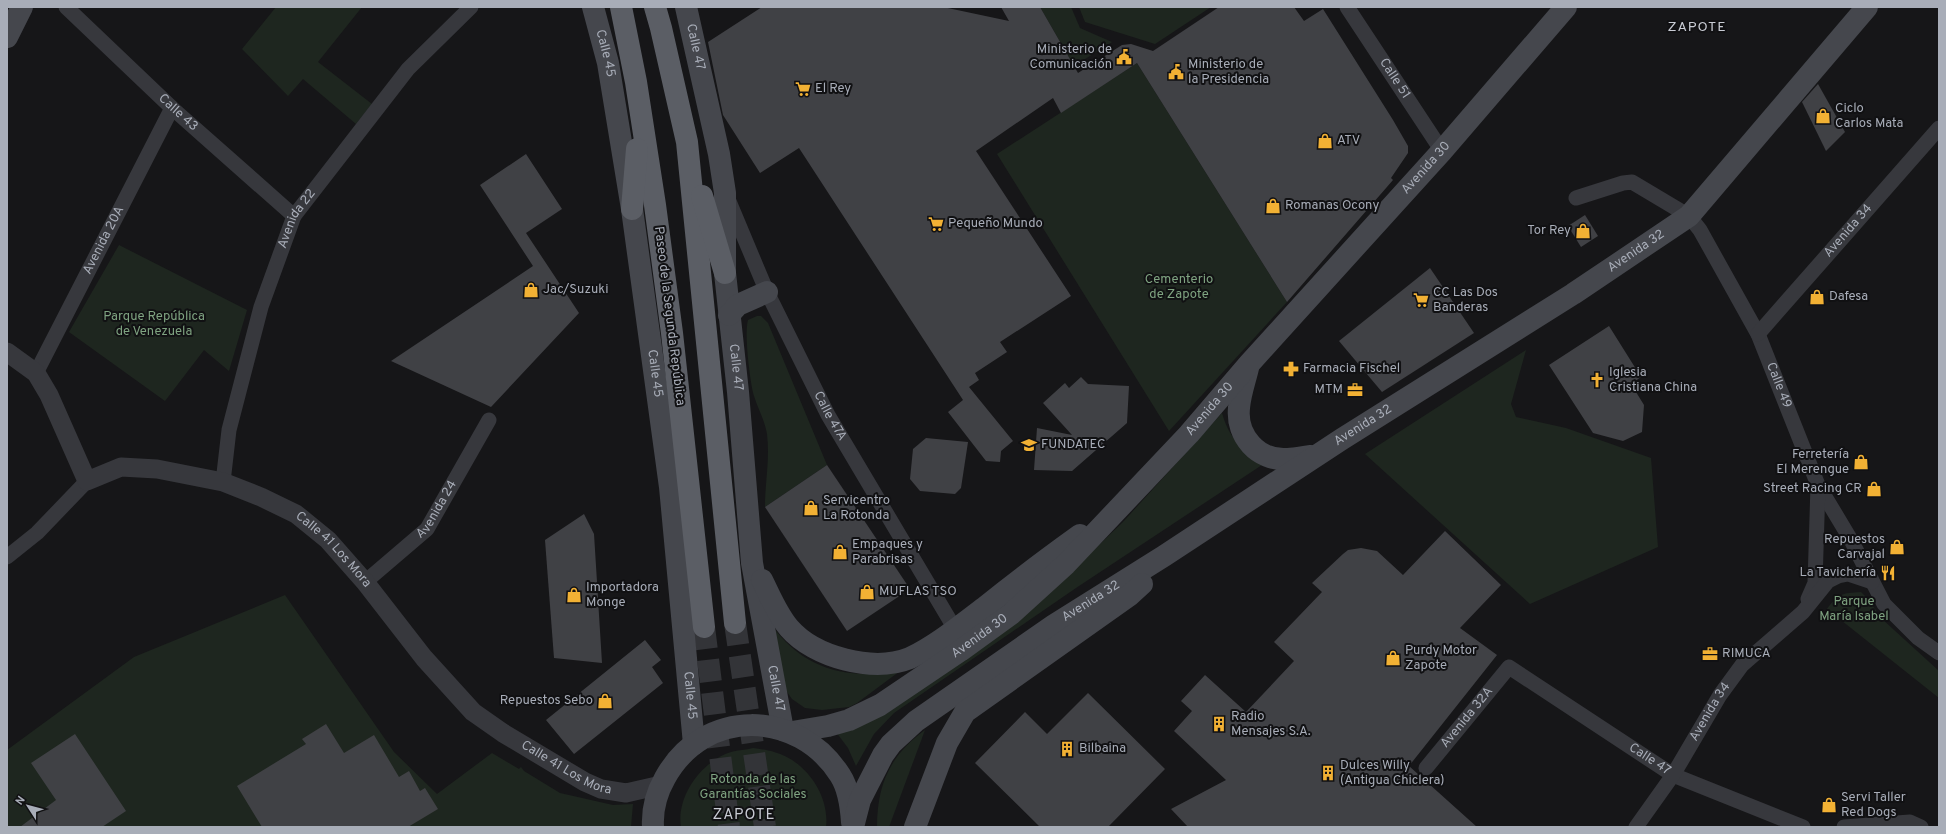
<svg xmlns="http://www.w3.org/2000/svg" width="1946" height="834" font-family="Overpass,sans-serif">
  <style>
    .green { fill: #1e261f }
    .building { fill: #404145 }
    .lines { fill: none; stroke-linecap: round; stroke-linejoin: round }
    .trunk-tunnel { stroke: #333438; stroke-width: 22; stroke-dasharray: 22 11; stroke-linecap: butt }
    .minor { stroke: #37383d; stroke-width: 15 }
    .tertiary { stroke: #37383d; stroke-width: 19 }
    .secondary { stroke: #45474d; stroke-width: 22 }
    .trunk { stroke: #5b5e65; stroke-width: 22 }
    .labels { text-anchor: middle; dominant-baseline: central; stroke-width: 4; stroke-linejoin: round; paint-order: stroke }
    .street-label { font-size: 13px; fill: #a8adb8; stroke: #111113 }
    .poi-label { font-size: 13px; fill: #a8adb8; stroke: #111113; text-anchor: start }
    .park-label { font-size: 13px; fill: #7fa381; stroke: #111113 }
    .neighbourhood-label { font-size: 14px; letter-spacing: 1px; fill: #c9ccd4; stroke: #111113 }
    .quarter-label { font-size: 15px; letter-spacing: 1px; fill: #c9ccd4; stroke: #111113 }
  </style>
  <rect width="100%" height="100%" fill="#161618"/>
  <g class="green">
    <path d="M276 7H362L318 62 372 104 356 124 303 79 288 96 242 49Z"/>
    <path d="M1040 7H1071L1080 28 1112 42 1074 66Z"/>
    <path d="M1079 7H1211L1155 44 1085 22Z"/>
    <path d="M1137 63 1287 302 1169 431 997 154Z"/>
    <path d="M119 245 247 310 229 371 204 350 165 401 69 332Z"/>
    <path d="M757 316H761L768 323 827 465 765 507C765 482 770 460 767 434 765 421 758 409 754 396 750 382 744 334 748 320Z"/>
    <path d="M1526 350 1511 404 1516 417 1566 428 1651 458 1658 547 1530 604 1365 454Z"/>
    <path d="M1222 413C1230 441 1242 448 1265 463L1076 588 894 713 874 734 856 766 848 748 836 732 1032 609 1123 522Z"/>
    <path d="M1861 592 1868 599 1882 619 1939 671V698L1827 609C1838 594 1842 593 1861 592Z"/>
    <path d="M285 595 394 752 437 794 492 753 519 769 521 767 524 771 560 793 613 805 633 804 631 827H7V750L134 657Z"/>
    <path d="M771 624C803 670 848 680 900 671L857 703 849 707 822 710 805 708 792 699 780 682Z"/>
    <path d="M925 730 889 827H877C877 785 890 755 925 730Z"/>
    <path d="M753 748C760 749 768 750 774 752 805 760 830 795 826 827H681C676 796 702 761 731 752 738 750 746 750 753 748Z"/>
  </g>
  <g class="building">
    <path d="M762 7H943L1009 21 1001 7H1040L1078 73 1122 45 1131 44 1153 51 1219 7H1294L1304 21 1323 9 1393 120 1408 146V153L1391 178 1393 180 1287 302 1137 63 1061 113 1053 98 976 151 1071 296 1000 342 1007 352 975 373 979 380 969 387 1013 441 1001 451 1000 462 986 461 948 412 963 400 799 148 760 173 723 115 708 42Z"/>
    <path d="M1818 84 1845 132 1826 151 1802 102Z"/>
    <path d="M526 154 562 209 526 233 579 313 491 407 391 361 533 266 480 185Z"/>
    <path d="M1585 215 1598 236 1581 247 1568 226Z"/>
    <path d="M1430 268 1474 333 1382 392 1339 341Z"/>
    <path d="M1609 326 1641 377 1631 384 1644 405 1642 432 1623 441 1593 433 1549 365Z"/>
    <path d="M1081 377 1088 384 1129 386 1127 423 1072 471 1034 470 1037 428 1072 435 1043 403 1065 383 1069 388Z"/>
    <path d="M926 438 968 442 961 488 955 494 920 491 910 479 913 449Z"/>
    <path d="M827 465 910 589 847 631 765 507Z"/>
    <path d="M584 514 594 534 602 663 554 658 545 540Z"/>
    <path d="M1445 531 1501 585 1460 628 1497 655 1409 766 1477 827H1188L1171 809 1226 780 1174 731 1192 711 1181 701 1205 675 1246 712 1294 661 1274 642 1322 592 1312 583 1343 554 1348 550 1361 548 1377 551 1403 575Z"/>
    <path d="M645 640 661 660 652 667 663 683 574 754 546 720Z"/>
    <path d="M1088 693 1165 769 1108 827H1040L975 763 1025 712 1047 734Z"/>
    <path d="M326 724 344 753 374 735 399 777 409 771 420 791 425 788 438 809 408 827H262L237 786 306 744 302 739Z"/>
    <path d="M75 734 126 811 102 827H20L56 800 31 763Z"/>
  </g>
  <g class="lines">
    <g class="trunk-tunnel">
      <path d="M735 623 765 827"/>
      <path d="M704 627 729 827"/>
    </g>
    <g class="minor">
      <path id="s1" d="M66 7 172 108 294 216"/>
      <path id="s2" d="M1347 7 1442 151"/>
      <path id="s3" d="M1576 198 1623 183 1632 182 1689 216 1700 230 1758 334 1818 485 1851 540 1884 604 1918 638 1939 653"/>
      <path id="s4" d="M728 199 767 292 828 415 955 629"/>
      <path id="s5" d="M1758 334 1939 128"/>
      <path id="s6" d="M36 373 172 108"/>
      <path id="s7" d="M223 482 229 430 261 307 294 216 408 69 471 7"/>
      <path d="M7 557 37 533 87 481"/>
      <path id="s8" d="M365 582 427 529 489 420"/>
      <path d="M1808 599 1815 583 1818 485"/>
      <path id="s9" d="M1426 768 1509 667 1673 775 1803 827"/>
      <path id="s10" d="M1636 827 1673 775 1720 695 1742 665 1803 612 1828 581 1838 576 1848 574 1872 582"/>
      <path d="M1844 827 1910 822 1921 827"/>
    </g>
    <path class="tertiary" id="s11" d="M7 352 36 373 49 395 87 481 121 467 157 469 223 482 261 497 296 514 328 540 365 582 424 658 473 712 503 733 585 782 601 789 626 793 661 785"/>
    <g class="secondary">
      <path id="s12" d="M593 7 608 63 632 209 670 487 694 744"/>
      <path id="s13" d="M686 7 719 154 725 193V273L738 392 752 563 783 730"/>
      <path d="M7 37 22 7"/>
      <path d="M729 315 738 305 767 292"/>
      <path d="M1248 368C1245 381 1240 394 1239 408 1236 436 1258 461 1287 459 1295 459 1303 457 1311 456"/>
      <path d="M762 580C770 596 777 614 789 628 814 657 873 673 910 658 937 645 961 625 985 607 1016 582 1048 558 1080 535"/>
      <path id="s14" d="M792 732 828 726 849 720 880 705 960 651 1011 614 1066 564 1189 434 1249 364 1442 151 1566 7"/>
      <path d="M653 827C652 810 657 792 665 778 704 707 798 709 840 775 849 789 851 806 852 822"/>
      <path id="s15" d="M853 827 860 800 883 755 891 744 916 721 1054 625 1164 556 1342 439 1573 294 1689 216 1867 7"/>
      <path d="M915 827 947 743 965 712 1130 595 1142 584"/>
    </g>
    <g class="trunk">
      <path d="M621 7 636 82 655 205 672 333 704 627"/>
      <path d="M655 7 661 28 687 142 735 623"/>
      <path d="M702 196 725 273"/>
      <path d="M632 209 637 149"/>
    </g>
  </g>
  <defs>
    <symbol id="civic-bare" viewBox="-9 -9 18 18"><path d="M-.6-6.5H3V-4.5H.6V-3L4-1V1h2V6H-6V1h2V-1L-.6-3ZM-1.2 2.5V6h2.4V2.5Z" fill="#f2b134" stroke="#111113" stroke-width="2.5" paint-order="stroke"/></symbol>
    <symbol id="supermarket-bare" viewBox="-9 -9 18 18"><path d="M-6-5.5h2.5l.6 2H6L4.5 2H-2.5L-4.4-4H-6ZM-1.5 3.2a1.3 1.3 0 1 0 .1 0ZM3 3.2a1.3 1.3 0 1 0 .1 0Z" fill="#f2b134" stroke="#111113" stroke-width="2.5" paint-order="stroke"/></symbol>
    <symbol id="shop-bare" viewBox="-9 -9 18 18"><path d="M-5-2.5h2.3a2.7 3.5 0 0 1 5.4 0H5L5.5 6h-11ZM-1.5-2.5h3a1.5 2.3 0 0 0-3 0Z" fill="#f2b134" stroke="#111113" stroke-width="2.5" paint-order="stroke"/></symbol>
    <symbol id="pharmacy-bare" viewBox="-9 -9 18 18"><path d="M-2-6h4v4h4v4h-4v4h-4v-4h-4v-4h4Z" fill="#f2b134" stroke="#111113" stroke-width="2.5" paint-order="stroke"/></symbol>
    <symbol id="church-bare" viewBox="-9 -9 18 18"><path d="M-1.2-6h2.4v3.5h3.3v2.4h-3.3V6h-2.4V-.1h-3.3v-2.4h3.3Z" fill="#f2b134" stroke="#111113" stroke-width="2.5" paint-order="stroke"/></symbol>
    <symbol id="office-bare" viewBox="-9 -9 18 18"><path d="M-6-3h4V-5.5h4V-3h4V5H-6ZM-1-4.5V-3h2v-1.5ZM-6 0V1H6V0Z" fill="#f2b134" stroke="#111113" stroke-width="2.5" paint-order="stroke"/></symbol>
    <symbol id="university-bare" viewBox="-9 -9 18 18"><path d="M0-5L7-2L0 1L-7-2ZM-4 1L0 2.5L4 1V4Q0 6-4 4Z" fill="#f2b134" stroke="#111113" stroke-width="2.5" paint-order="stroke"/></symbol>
    <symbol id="restaurant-bare" viewBox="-9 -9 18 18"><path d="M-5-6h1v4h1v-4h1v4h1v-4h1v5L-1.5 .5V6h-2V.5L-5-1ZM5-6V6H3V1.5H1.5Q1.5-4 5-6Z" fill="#f2b134" stroke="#111113" stroke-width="2.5" paint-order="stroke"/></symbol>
    <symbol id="building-bare" viewBox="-9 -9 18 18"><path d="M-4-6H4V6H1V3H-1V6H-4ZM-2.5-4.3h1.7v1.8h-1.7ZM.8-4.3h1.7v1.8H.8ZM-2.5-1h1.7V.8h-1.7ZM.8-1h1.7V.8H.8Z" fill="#f2b134" stroke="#111113" stroke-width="2.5" paint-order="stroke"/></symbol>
  </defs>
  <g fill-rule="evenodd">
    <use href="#civic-bare" x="1113" y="46" width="22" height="22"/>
    <use href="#civic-bare" x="1165" y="61" width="22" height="22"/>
    <use href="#supermarket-bare" x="792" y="78" width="22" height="22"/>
    <use href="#shop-bare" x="1812" y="105" width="22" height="22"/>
    <use href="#shop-bare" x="1314" y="130" width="22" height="22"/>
    <use href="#shop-bare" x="1262" y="195" width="22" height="22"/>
    <use href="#supermarket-bare" x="925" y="213" width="22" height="22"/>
    <use href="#shop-bare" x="1572" y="220" width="22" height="22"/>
    <use href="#shop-bare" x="520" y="279" width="22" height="22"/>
    <use href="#shop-bare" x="1806" y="286" width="22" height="22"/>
    <use href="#supermarket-bare" x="1410" y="289" width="22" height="22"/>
    <use href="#pharmacy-bare" x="1280" y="358" width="22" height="22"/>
    <use href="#church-bare" x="1586" y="369" width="22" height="22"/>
    <use href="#office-bare" x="1344" y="379" width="22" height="22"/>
    <use href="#university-bare" x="1018" y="434" width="22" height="22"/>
    <use href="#shop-bare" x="1850" y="451" width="22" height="22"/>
    <use href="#shop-bare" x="1863" y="478" width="22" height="22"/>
    <use href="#shop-bare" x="800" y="497" width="22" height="22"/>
    <use href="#shop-bare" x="1886" y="536" width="22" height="22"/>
    <use href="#shop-bare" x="829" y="541" width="22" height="22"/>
    <use href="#restaurant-bare" x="1877" y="562" width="22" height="22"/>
    <use href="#shop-bare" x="856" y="581" width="22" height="22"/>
    <use href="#shop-bare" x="563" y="584" width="22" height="22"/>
    <use href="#office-bare" x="1699" y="643" width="22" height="22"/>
    <use href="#shop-bare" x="1382" y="647" width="22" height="22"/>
    <use href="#shop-bare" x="594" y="690" width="22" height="22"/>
    <use href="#building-bare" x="1208" y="713" width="22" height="22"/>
    <use href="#building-bare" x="1056" y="738" width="22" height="22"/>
    <use href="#building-bare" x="1317" y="762" width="22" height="22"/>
    <use href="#shop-bare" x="1818" y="794" width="22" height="22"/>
  </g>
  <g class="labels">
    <g class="street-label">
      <text stroke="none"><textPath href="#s13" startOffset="41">Calle 47</textPath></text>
      <text stroke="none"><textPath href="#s12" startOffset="48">Calle 45</textPath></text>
      <text stroke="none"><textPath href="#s2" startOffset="86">Calle 51</textPath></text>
      <text stroke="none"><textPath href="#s1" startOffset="154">Calle 43</textPath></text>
      <text stroke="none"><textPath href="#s14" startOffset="862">Avenida 30</textPath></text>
      <text stroke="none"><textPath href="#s7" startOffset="275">Avenida 22</textPath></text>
      <text stroke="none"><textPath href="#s5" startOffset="137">Avenida 34</textPath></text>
      <text stroke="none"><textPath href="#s6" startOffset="149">Avenida 20A</textPath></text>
      <text stroke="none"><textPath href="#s15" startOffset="986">Avenida 32</textPath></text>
      <text transform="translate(669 316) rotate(83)">Paseo de la Segunda República</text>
      <text stroke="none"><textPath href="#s13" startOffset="365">Calle 47</textPath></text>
      <text stroke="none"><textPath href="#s12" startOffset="372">Calle 45</textPath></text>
      <text stroke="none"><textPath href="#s3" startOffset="317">Calle 49</textPath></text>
      <text stroke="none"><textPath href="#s14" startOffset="538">Avenida 30</textPath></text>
      <text stroke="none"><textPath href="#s4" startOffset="240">Calle 47A</textPath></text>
      <text stroke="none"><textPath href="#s15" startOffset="662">Avenida 32</textPath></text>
      <text stroke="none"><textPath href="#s8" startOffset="103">Avenida 24</textPath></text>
      <text stroke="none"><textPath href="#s11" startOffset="427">Calle 41 Los Mora</textPath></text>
      <text stroke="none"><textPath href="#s15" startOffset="338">Avenida 32</textPath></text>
      <text stroke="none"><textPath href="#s14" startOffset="214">Avenida 30</textPath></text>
      <text stroke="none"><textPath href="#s13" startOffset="689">Calle 47</textPath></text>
      <text stroke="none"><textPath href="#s12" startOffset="696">Calle 45</textPath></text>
      <text stroke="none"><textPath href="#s10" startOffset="137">Avenida 34</textPath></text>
      <text stroke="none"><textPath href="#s9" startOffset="65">Avenida 32A</textPath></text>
      <text stroke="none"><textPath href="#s9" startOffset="299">Calle 47</textPath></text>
      <text stroke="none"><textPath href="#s11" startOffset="751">Calle 41 Los Mora</textPath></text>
    </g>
    <g class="poi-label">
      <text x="1112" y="50" text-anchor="end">Ministerio de<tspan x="1112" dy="15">Comunicación</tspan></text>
      <text x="1188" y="65">Ministerio de<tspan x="1188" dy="15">la Presidencia</tspan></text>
      <text x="815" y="89">El Rey</text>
      <text x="1835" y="109">Ciclo<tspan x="1835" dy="15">Carlos Mata</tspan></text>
      <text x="1337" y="141">ATV</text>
      <text x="1285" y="206">Romanas Ocony</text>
      <text x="948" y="224">Pequeño Mundo</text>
      <text x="1571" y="231" text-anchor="end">Tor Rey</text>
      <text x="543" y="290">Jac/Suzuki</text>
      <text x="1433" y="293">CC Las Dos<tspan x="1433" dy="15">Banderas</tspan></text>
      <text x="1829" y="297">Dafesa</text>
      <text x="1303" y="369">Farmacia Fischel</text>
      <text x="1609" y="373">Iglesia<tspan x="1609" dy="15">Cristiana China</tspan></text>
      <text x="1343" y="390" text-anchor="end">MTM</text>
      <text x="1041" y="445">FUNDATEC</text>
      <text x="1849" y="455" text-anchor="end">Ferretería<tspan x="1849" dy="15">El Merengue</tspan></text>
      <text x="1862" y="489" text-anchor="end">Street Racing CR</text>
      <text x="823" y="501">Servicentro<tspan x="823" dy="15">La Rotonda</tspan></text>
      <text x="1885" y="540" text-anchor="end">Repuestos<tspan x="1885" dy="15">Carvajal</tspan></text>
      <text x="852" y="545">Empaques y<tspan x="852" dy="15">Parabrisas</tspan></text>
      <text x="1876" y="573" text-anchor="end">La Tavichería</text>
      <text x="586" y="588">Importadora<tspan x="586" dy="15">Monge</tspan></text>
      <text x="879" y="592">MUFLAS TSO</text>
      <text x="1405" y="651">Purdy Motor<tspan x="1405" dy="15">Zapote</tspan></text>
      <text x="1722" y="654">RIMUCA</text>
      <text x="593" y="701" text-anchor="end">Repuestos Sebo</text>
      <text x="1231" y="717">Radio<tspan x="1231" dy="15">Mensajes S.A.</tspan></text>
      <text x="1079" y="749">Bilbaina</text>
      <text x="1340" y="766">Dulces Willy<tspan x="1340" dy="15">(Antigua Chiclera)</tspan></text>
      <text x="1841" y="798">Servi Taller<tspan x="1841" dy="15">Red Dogs</tspan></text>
    </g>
    <g class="park-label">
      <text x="1179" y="280">Cementerio<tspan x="1179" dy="15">de Zapote</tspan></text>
      <text x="154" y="317">Parque República<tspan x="154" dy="15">de Venezuela</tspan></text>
      <text x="1854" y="602">Parque<tspan x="1854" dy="15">María Isabel</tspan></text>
      <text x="753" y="780">Rotonda de las<tspan x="753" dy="15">Garantías Sociales</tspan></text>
    </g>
    <g class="neighbourhood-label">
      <text x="1697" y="27">ZAPOTE</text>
    </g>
    <g class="quarter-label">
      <text x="744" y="815">ZAPOTE</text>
    </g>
  </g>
  <rect width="1946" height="834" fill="none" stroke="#a8adb8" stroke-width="16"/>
  <g transform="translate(28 806) rotate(306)" stroke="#111113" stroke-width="3" paint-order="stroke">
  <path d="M0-3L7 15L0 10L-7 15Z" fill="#a8adb8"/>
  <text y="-6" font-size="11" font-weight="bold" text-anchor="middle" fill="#a8adb8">N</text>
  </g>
</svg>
